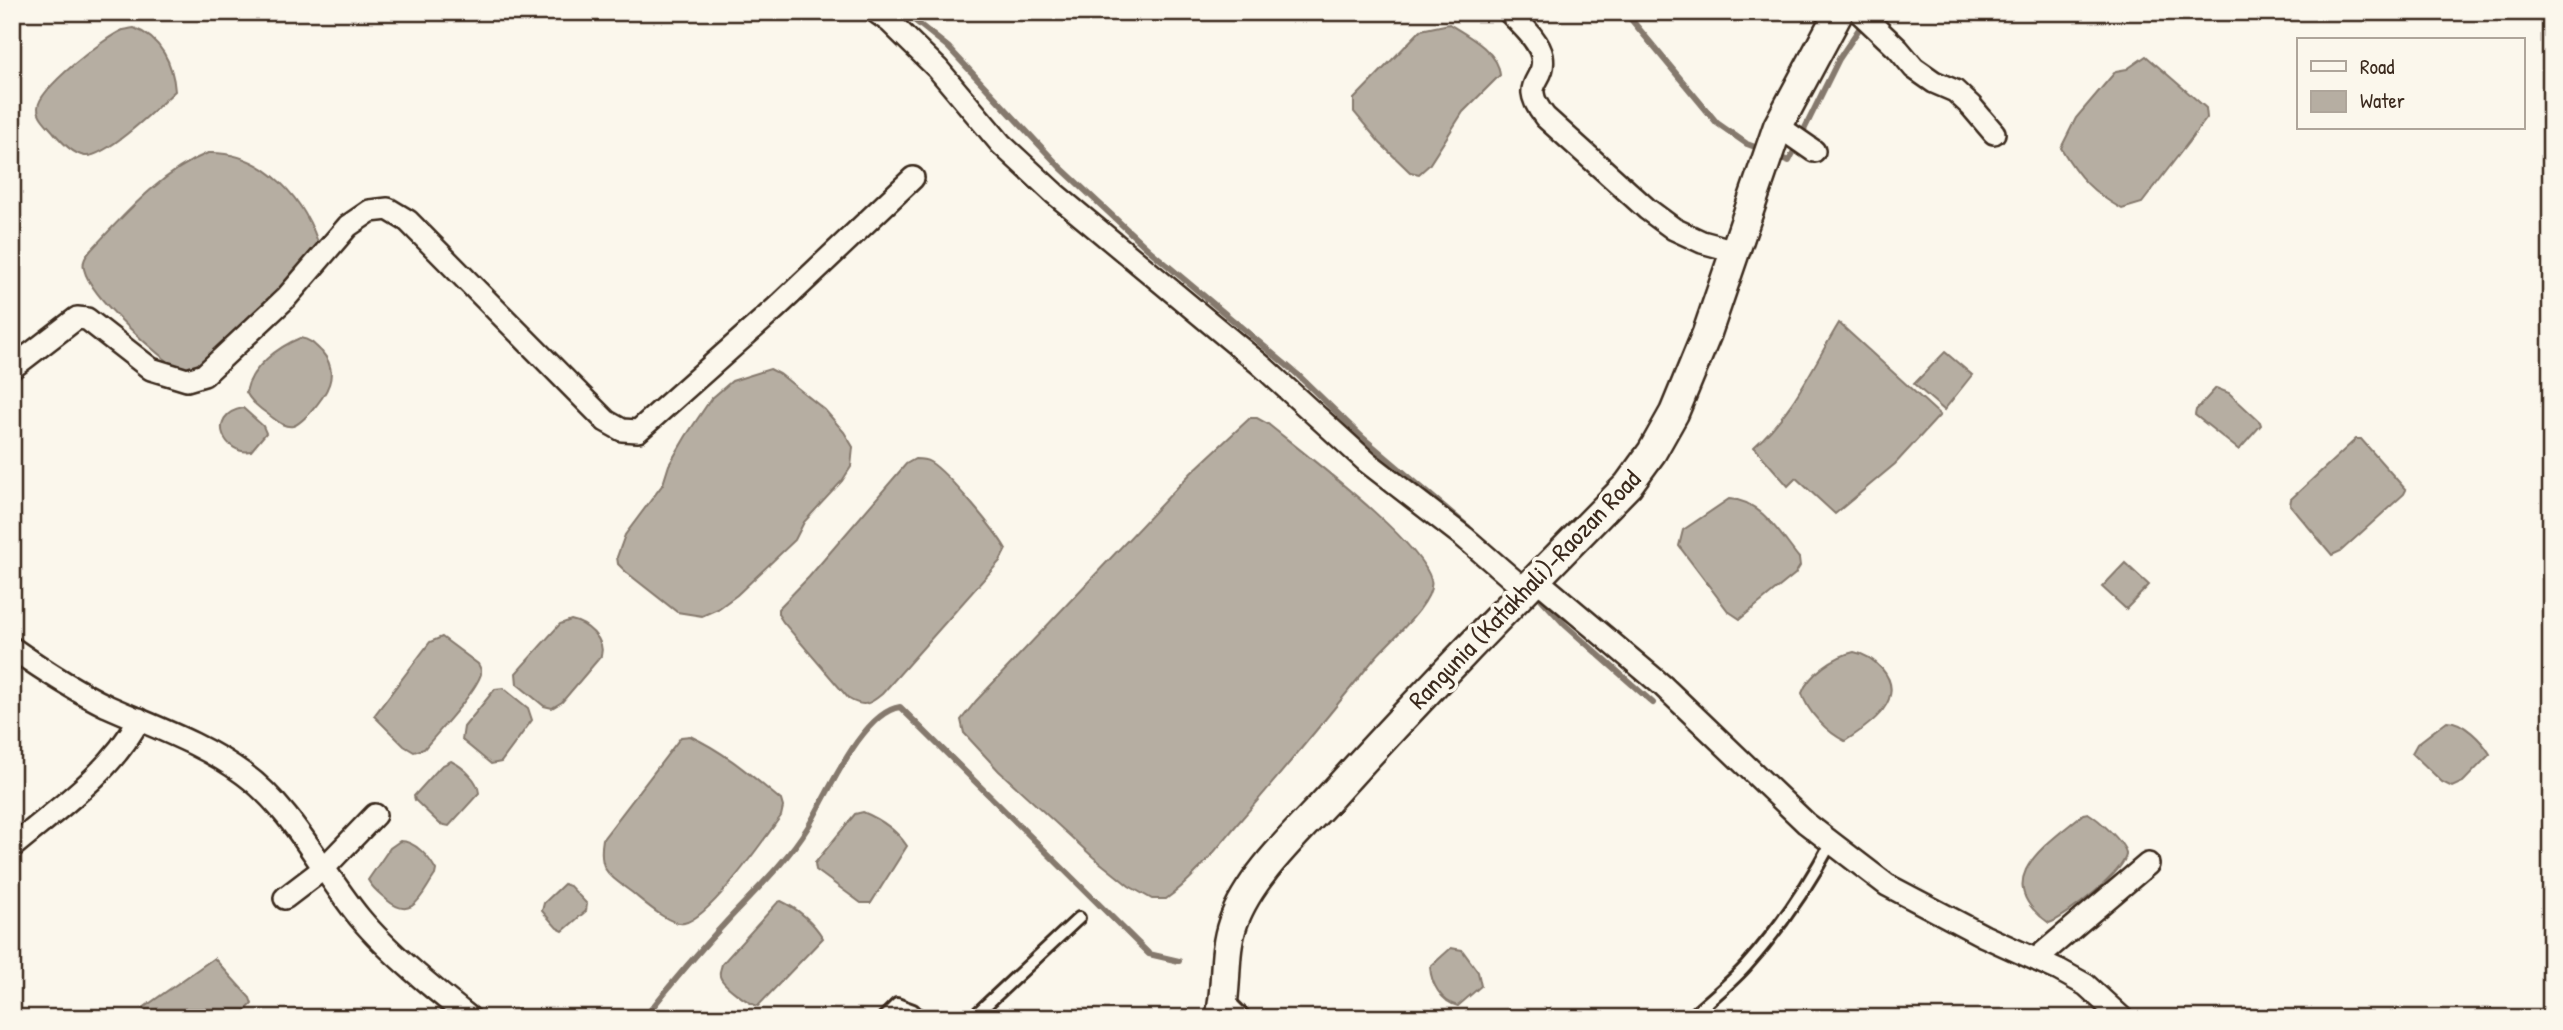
<svg xmlns="http://www.w3.org/2000/svg" width="2563" height="1030" font-family="'Patrick Hand',sans-serif">
  <style>
    .water { fill: #b6aea2; stroke: #85796d; stroke-width: 2 }
    .lines { fill: none; stroke-linecap: round; stroke-linejoin: round }
    .stream { stroke: #85796d; stroke-width: 6 }
    .lane-casing { stroke: #3b2a1e; stroke-width: 16 }
    .street-casing { stroke: #3b2a1e; stroke-width: 26 }
    .secondary-casing { stroke: #3b2a1e; stroke-width: 33 }
    .lane { stroke: #fbf7ec; stroke-width: 10 }
    .street { stroke: #fbf7ec; stroke-width: 21 }
    .secondary { stroke: #fbf7ec; stroke-width: 28 }
    .labels { text-anchor: middle; dominant-baseline: central; stroke-width: 7; stroke-linejoin: round; paint-order: stroke }
    .street-label { font-size: 26px; fill: #3b2a1e; stroke: #fbf7ec }
  </style>
  <rect width="100%" height="100%" fill="#fbf7ec"/>
  <filter id="ink" filterUnits="userSpaceOnUse"><feTurbulence type="fractalNoise" baseFrequency=".0143" numOctaves="2"/><feDisplacementMap in="SourceGraphic" scale="14" xChannelSelector="R" yChannelSelector="G"/><feConvolveMatrix kernelMatrix="1 2 1 2 8 2 1 2 1" color-interpolation-filters="sRGB"/></filter>
  <g filter="url(#ink)">
    <g class="water">
      <path d="M1449 24C1467 35 1499 52 1500 75L1463 112 1429 165 1419 174 1410 172 1380 143 1354 112V99L1421 30Z"/>
      <path d="M134 28C161 38 173 64 175 91 159 106 106 158 85 156 73 154 63 143 55 134 50 127 38 118 38 108 38 89 105 37 123 30 124 30 133 28 134 28Z"/>
      <path d="M2146 56 2206 108 2207 118 2142 203 2122 209C2092 192 2079 178 2061 148L2076 118 2116 71 2127 69Z"/>
      <path d="M208 153C265 151 307 201 321 252L213 365 186 375C160 357 91 299 84 269 82 261 86 256 91 250 125 214 161 172 208 153Z"/>
      <path d="M1839 323 1940 415 1895 464 1835 514 1796 478 1788 486 1754 447C1792 414 1813 366 1839 323Z"/>
      <path d="M300 338C310 339 315 345 322 352 341 374 326 395 310 413 305 417 300 424 293 426 284 428 276 420 269 415 260 409 251 402 246 392 251 367 278 347 300 338Z"/>
      <path d="M1945 352 1972 375 1944 410 1914 384Z"/>
      <path d="M770 369 780 374 825 410 844 432 853 447 851 467 842 481 804 522 795 540 737 595 718 609 702 616 677 612 626 572 618 564 617 557 625 535 663 484 669 465 686 436 711 399 732 381Z"/>
      <path d="M2216 388 2229 393 2260 422 2261 425 2239 450 2195 415 2196 410Z"/>
      <path d="M243 408 263 426 266 433 251 451C225 456 205 415 243 408Z"/>
      <path d="M1250 418H1257L1268 424C1302 452 1422 542 1431 580 1437 601 1388 642 1374 659 1330 714 1285 769 1239 822 1217 848 1194 879 1166 899H1152L1129 886 1093 857 999 771 964 733 961 720 976 701 1191 473Z"/>
      <path d="M2356 439H2361L2406 490 2404 494 2341 551 2332 555 2290 505 2291 499Z"/>
      <path d="M915 459C920 459 925 459 930 462 948 473 995 530 1006 549L1000 561 882 694C870 704 864 708 849 699L783 622 778 614V609L809 577 906 464Z"/>
      <path d="M1729 499C1760 499 1781 536 1799 558L1800 566 1795 574 1740 619 1728 611 1679 546 1683 530Z"/>
      <path d="M2125 563 2149 585 2126 609 2102 587Z"/>
      <path d="M571 620C586 623 606 639 601 656L562 702 552 708 544 706 517 684 516 673 560 624Z"/>
      <path d="M442 637 478 664C480 668 482 669 481 674 475 693 438 732 424 749L414 752 404 746 374 716 430 642Z"/>
      <path d="M1854 652C1865 654 1874 660 1882 669 1908 699 1870 725 1845 741 1828 733 1807 712 1802 693 1809 674 1835 656 1854 652Z"/>
      <path d="M503 688 528 708 532 720 501 762 491 764 462 740 464 727 495 689Z"/>
      <path d="M2447 721C2463 721 2482 741 2490 754L2463 782 2452 787 2442 782 2412 753 2417 744Z"/>
      <path d="M690 736C725 752 752 776 781 800L783 807 781 816C764 839 710 918 684 923 669 926 642 900 630 891 607 874 598 869 603 839L681 737Z"/>
      <path d="M451 761C463 767 478 780 479 793L449 826 440 824 415 800 414 796 441 766Z"/>
      <path d="M863 812C880 819 897 831 907 846L871 903H861L816 870 815 863 855 814Z"/>
      <path d="M2088 813C2098 819 2124 842 2126 853 2128 869 2064 919 2049 923 1988 880 2046 845 2083 814Z"/>
      <path d="M400 841C415 841 429 857 436 870L435 875C421 895 413 922 387 900 380 894 372 888 368 880L390 848Z"/>
      <path d="M564 884 570 886 587 904 586 911 563 931 557 928 542 911 544 903Z"/>
      <path d="M781 901C798 909 813 922 823 938L758 1006C749 1004 722 985 720 976 719 971 721 969 722 964L778 902Z"/>
      <path d="M1451 948 1462 950 1478 972 1481 986 1458 1006C1441 1002 1431 983 1430 967Z"/>
      <path d="M214 958 250 998 252 1004 238 1018H151L143 1008Z"/>
    </g>
    <g class="lines">
      <g class="stream">
        <path d="M904 12 948 47 1060 167 1148 249 1297 374 1362 437 1468 527"/>
        <path d="M1625 12 1717 123 1747 144 1763 150"/>
        <path d="M1801 136 1839 59 1863 23"/>
        <path d="M1776 156 1789 161 1797 145"/>
        <path d="M1534 591 1565 625 1653 703"/>
        <path d="M644 1018C671 984 698 952 728 920 755 891 787 861 808 827 827 796 862 712 900 707L1149 954 1179 961"/>
      </g>
      <defs>
        <g id="lane">
          <path d="M1226 998 1246 1018"/>
          <path d="M883 1018 897 1004 913 1010 921 1018"/>
          <path d="M972 1018 1079 918"/>
          <path d="M1690 1018C1708 1001 1729 985 1746 966 1780 928 1808 886 1832 841"/>
        </g>
        <g id="street">
          <path d="M876 12 890 22 938 69 1001 144 1055 194 1262 366 1367 462 1464 537 1525 590"/>
          <path d="M1509 12C1520 24 1539 40 1542 56 1547 84 1517 80 1545 117L1647 209 1674 229 1702 242 1735 251"/>
          <path d="M1859 12 1898 49 1914 68 1934 82 1955 91 1971 106 1994 133"/>
          <path d="M1778 126 1814 151"/>
          <path d="M12 368 77 318 87 319 151 369 187 380 204 375 286 298 348 226 370 211 388 209 408 221 606 421 622 430 638 431 776 308 913 178"/>
          <path d="M1536 579 1663 686 1806 823 1887 885 1984 936 2059 970 2086 985 2122 1018"/>
          <path d="M12 648C42 669 74 690 107 706 154 727 202 743 244 774 293 810 322 872 360 918 389 953 434 989 470 1018"/>
          <path d="M12 847C57 809 112 772 139 719"/>
          <path d="M285 898 323 869 375 815"/>
          <path d="M2036 959 2148 864"/>
        </g>
        <path id="secondary" d="M1220 1018C1228 987 1222 954 1233 923 1249 877 1297 833 1330 797 1426 690 1527 588 1628 485L1652 452 1674 413 1707 333 1778 126 1839 12"/>
      </defs>
      <use href="#lane" class="lane-casing"/>
      <use href="#street" class="street-casing"/>
      <use href="#secondary" class="secondary-casing"/>
      <use href="#lane" class="lane"/>
      <use href="#street" class="street"/>
      <use href="#secondary" class="secondary"/>
    </g>
  </g>
  <g class="labels">
    <g class="street-label">
      <text transform="translate(1524 589) rotate(-46)">Rangunia (Katakhali)-Raozan Road</text>
    </g>
  </g>
  <rect width="2563" height="1030" fill="none" stroke="#fbf7ec" stroke-width="42"/>
  <rect x="21" y="21" width="2521" height="988" fill="none" stroke="#3b2a1e" stroke-width="2.5" filter="url(#ink)"/>
  <rect x="2297" y="38" width="228" height="91" fill="#fbf7ec" stroke="#aea59a" stroke-width="2"/>
  <rect x="2311" y="61" width="35" height="10" fill="#fbf7ec" stroke="#aea59a" stroke-width="2"/>
  <text x="2360" y="74" font-size="21" fill="#3b2a1e">Road</text>
  <rect x="2311" y="91" width="35" height="21" fill="#b6aea2" stroke="#aea59a" stroke-width="2"/>
  <text x="2360" y="108" font-size="21" fill="#3b2a1e">Water</text>
</svg>
